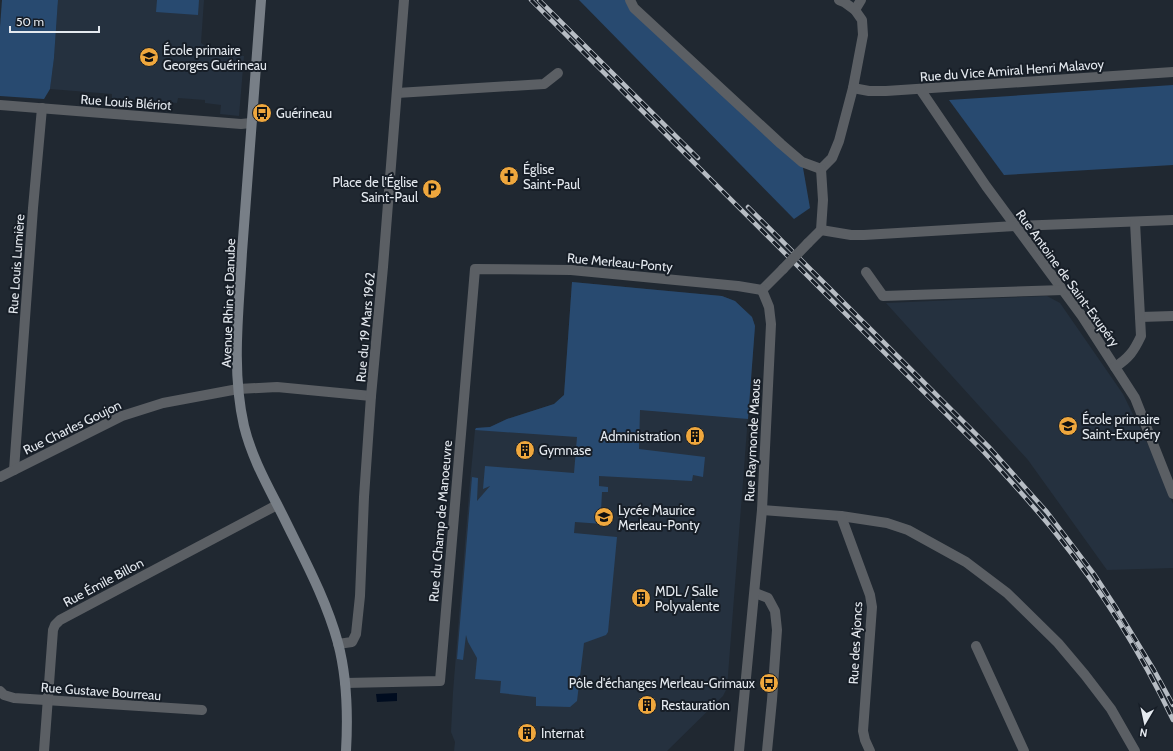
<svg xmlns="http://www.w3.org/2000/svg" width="1173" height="751" font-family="Cabin,sans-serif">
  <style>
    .built { fill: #25313f }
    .green { fill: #284a70 }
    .water { fill: #000c1f }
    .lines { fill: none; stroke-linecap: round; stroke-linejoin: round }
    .street { stroke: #5b5f64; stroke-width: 10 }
    .secondary { stroke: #787f87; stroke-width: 10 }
    .rail-casing { stroke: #b6bcc3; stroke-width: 4.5 }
    .rail { stroke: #171e27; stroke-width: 3; stroke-dasharray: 9; stroke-linecap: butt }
    .street-bridge { stroke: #5b5f64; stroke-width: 10 }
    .labels { text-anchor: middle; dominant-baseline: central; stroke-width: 4; stroke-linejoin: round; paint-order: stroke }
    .poi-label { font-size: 13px; fill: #e4e9ef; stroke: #171e27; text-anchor: start }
    .street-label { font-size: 13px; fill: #e4e9ef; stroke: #171e27 }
  </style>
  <rect width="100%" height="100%" fill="#202831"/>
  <g class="built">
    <path d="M58 0H204L201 43 215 53 244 56 239 116 220 114 221 105 205 103V100L178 98 177 103 112 98V94L50 89 54 58Z"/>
    <path d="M572 282 722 296 735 301 752 317 755 326 727 688 723 696 667 751H454L455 742 451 732 453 692 470 482 475 430 476 428 490 427 507 419 554 404 564 395Z"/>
    <path d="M1047 296 1060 303 1123 394 1155 459 1173 504V568L1107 570 1028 460 886 303Z"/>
  </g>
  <g class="green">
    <path d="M2 0H58L54 58 50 89 44 99 0 96V27Z"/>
    <path d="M157 0H199L198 15 156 12Z"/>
    <path d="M579 0H630L802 162 810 208 794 219Z"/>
    <path d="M1173 85V165L1004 175 949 100Z"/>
    <path d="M572 282 722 296 735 301 752 317 755 326 748 419 640 410 639 449 705 457 703 477 693 475 692 481 599 476V486L608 487V492H602L601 511 604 512 603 524 575 522 574 533 617 537 608 632 606 635 584 643 577 701 570 707 536 706V697L500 693 501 681 475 679 477 658 468 642 466 635 463 660 457 659 472 477 478 478 477 501 490 486 483 489 485 466 574 473 577 437 475 430 476 428 490 427 507 419 554 404 564 395Z"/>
  </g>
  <path class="water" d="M397 693V701L377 702 376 694Z"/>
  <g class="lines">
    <g class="street">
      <path d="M630 0 634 8 781 144 802 162 821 169"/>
      <path d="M855 10 861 0"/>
      <path d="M853 88 869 91H886L1173 72"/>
      <path d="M920 89 986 186 1082 316 1135 398 1173 494"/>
      <path d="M397 93 544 84 558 73"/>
      <path d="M0 105 241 124 251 123"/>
      <path d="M821 169 832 158 839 141 853 88 863 35 862 20 855 10 844 2 839 0"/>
      <path d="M821 230 851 235H864L1015 226 1173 220"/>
      <path d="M808 243 821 230 823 200 821 169"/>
      <path d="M866 272 883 296 1063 290"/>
      <path d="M762 290 783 269"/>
      <path d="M1140 317 1173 316"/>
      <path d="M1115 367C1129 358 1134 351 1141 336L1135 222"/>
      <path d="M14 470 33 208 42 108"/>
      <path d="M0 477 122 416 163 403 238 389 277 387 371 396"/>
      <path d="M762 510 841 516 887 523 908 530 966 562 1007 593 1058 643 1085 675 1111 709 1135 751"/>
      <path d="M841 516 870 595 872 607 863 731 865 740 870 751"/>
      <path d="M755 593 768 598 775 611 777 630 772 700 767 751"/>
      <path d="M338 644 352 642 356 634 360 596 364 497 371 396 383 267 404 0"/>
      <path d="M976 646 1024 751"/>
      <path d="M345 683 440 681 475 269 571 270 738 286 762 290"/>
      <path d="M0 691 4 695 14 698 202 710"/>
      <path d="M44 751 53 630 55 625 60 620 277 505"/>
      <path d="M739 751 762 510 771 324 769 307 762 290"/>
    </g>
    <path class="secondary" d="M261 0C254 84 248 168 242 252 239 310 231 369 244 426 252 459 269 488 284 518 304 559 326 599 338 643 347 677 348 716 346 751"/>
    <defs>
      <g id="rail">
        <path d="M531 0 982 450C1008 478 1033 505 1057 535 1102 591 1142 655 1173 720"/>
        <path d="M539 0 698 158"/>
        <path d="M748 207 989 447 1047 512 1094 574 1115 606 1154 670 1173 705"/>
      </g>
    </defs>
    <use href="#rail" class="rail-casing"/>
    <use href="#rail" class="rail"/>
    <path class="street-bridge" d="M783 269 808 243"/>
  </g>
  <defs>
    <symbol id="school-disc" viewBox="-11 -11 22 22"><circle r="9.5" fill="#efa73d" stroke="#171e27"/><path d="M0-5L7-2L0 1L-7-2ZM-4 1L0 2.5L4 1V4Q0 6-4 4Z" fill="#111"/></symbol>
    <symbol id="bus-disc" viewBox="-11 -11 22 22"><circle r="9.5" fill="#efa73d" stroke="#171e27"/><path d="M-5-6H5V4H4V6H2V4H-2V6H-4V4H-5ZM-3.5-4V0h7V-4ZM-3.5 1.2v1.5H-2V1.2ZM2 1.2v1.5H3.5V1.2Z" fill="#111"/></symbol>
    <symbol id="church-disc" viewBox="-11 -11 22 22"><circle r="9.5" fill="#efa73d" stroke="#171e27"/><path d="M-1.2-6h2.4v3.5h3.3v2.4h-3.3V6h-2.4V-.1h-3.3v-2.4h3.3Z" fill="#111"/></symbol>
    <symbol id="parking-disc" viewBox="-11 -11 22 22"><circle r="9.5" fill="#efa73d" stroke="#171e27"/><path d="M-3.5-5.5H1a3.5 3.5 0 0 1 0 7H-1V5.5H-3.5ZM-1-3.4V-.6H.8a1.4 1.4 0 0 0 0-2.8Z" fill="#111"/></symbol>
    <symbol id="building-disc" viewBox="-11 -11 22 22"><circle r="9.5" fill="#efa73d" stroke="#171e27"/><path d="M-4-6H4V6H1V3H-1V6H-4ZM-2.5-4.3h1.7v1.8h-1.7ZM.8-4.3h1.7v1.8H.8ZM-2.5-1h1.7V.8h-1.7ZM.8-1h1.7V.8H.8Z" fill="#111"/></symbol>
  </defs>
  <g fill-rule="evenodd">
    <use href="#school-disc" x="138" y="46" width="22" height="22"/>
    <use href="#bus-disc" x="251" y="102" width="22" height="22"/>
    <use href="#church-disc" x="498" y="165" width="22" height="22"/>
    <use href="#parking-disc" x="421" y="178" width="22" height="22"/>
    <use href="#school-disc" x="1057" y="415" width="22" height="22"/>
    <use href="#building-disc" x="684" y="425" width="22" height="22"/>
    <use href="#building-disc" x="514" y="439" width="22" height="22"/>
    <use href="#school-disc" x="593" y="506" width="22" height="22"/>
    <use href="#building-disc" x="630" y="587" width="22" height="22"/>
    <use href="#bus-disc" x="758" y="672" width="22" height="22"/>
    <use href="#building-disc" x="636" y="694" width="22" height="22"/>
    <use href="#building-disc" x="516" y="722" width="22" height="22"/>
  </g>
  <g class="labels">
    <g class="poi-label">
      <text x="163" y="50">École primaire<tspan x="163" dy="15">Georges Guérineau</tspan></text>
      <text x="276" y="113">Guérineau</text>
      <text x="523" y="169">Église<tspan x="523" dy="15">Saint-Paul</tspan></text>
      <text x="418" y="182" text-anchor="end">Place de l'Église<tspan x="418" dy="15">Saint-Paul</tspan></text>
      <text x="1082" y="419">École primaire<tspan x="1082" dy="15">Saint-Exupéry</tspan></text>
      <text x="681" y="436" text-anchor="end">Administration</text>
      <text x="539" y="450">Gymnase</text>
      <text x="618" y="510">Lycée Maurice<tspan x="618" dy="15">Merleau-Ponty</tspan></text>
      <text x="655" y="591">MDL / Salle<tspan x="655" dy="15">Polyvalente</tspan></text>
      <text x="755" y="683" text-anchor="end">Pôle d'échanges Merleau-Grimaux</text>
      <text x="661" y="705">Restauration</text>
      <text x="541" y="733">Internat</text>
    </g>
    <g class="street-label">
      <text transform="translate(1012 70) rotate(-4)">Rue du Vice Amiral Henri Malavoy</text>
      <text transform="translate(126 102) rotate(4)">Rue Louis Blériot</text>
      <text transform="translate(620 262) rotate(5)">Rue Merleau-Ponty</text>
      <text transform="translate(16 264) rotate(-86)">Rue Louis Lumière</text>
      <text transform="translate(1068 278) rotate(54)">Rue Antoine de Saint-Exupéry</text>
      <text transform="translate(228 303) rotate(-88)">Avenue Rhin et Danube</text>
      <text transform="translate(365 327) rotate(-85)">Rue du 19 Mars 1962</text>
      <text transform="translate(72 427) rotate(-26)">Rue Charles Goujon</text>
      <text transform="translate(752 440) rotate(-87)">Rue Raymonde Maous</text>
      <text transform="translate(440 521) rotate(-85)">Rue du Champ de Manoeuvre</text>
      <text transform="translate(103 582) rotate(-28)">Rue Émile Billon</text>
      <text transform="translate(855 643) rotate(-87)">Rue des Ajoncs</text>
      <text transform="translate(101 691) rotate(4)">Rue Gustave Bourreau</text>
    </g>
  </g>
  <g transform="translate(1145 723) rotate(189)" stroke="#171e27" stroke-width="3" paint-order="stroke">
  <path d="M0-3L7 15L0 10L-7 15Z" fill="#e4e9ef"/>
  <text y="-6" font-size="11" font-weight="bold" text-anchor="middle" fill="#e4e9ef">N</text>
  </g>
  <path d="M10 26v6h89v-6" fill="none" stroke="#e4e9ef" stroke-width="2"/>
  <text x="16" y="26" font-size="12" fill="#e4e9ef" stroke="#171e27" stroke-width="3" paint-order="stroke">50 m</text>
</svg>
